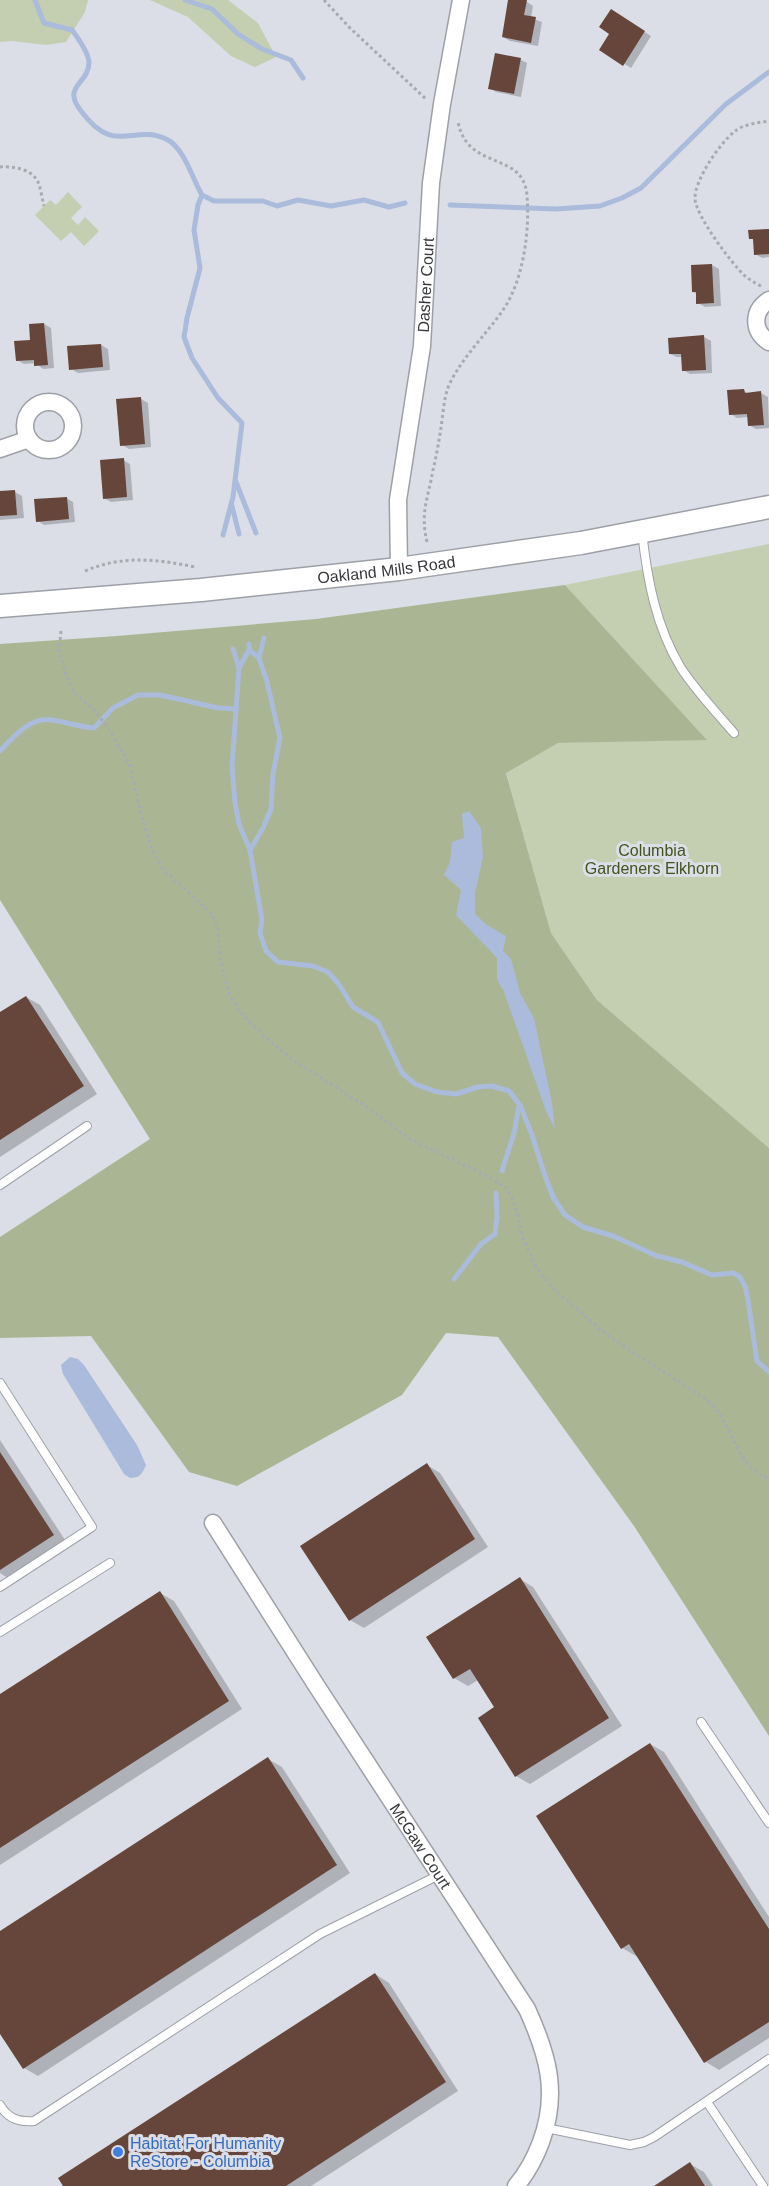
<svg xmlns="http://www.w3.org/2000/svg" width="769" height="2186" font-family="Arial,sans-serif">
  <style>
    .green { fill: #c4ceb0 }
    .forest { fill: #aab693 }
    .water { fill: #aabbdb }
    .shadow { fill: #0003 }
    .lines { fill: none; stroke-linecap: round; stroke-linejoin: round }
    .stream { stroke: #aabbdb; stroke-width: 5 }
    .building { fill: #66453a }
    .lane-casing { stroke: #9ea0a8; stroke-width: 10 }
    .street-casing { stroke: #9ea0a8; stroke-width: 19 }
    .secondary-casing { stroke: #9ea0a8; stroke-width: 25 }
    .path { stroke: #a8aab1; stroke-width: 3; stroke-dasharray: 3 3; stroke-linecap: butt }
    .lane { stroke: #fff; stroke-width: 8 }
    .street { stroke: #fff; stroke-width: 16 }
    .secondary { stroke: #fff; stroke-width: 22 }
    .shop-dot { fill: #3f7fe0; stroke: #dbdee6; stroke-width: 2 }
    .labels { text-anchor: middle; dominant-baseline: central; stroke-width: 6; stroke-linejoin: round; paint-order: stroke }
    .street-label { font-size: 16px; fill: #37383c; stroke: #dbdee6 }
    .park-label { font-size: 16px; fill: #44521c; stroke: #dbdee6 }
    .shop-label { font-size: 16px; fill: #366cbe; stroke: #dbdee6; text-anchor: start }
  </style>
  <rect width="100%" height="100%" fill="#dbdee6"/>
  <g class="green">
    <path d="M0 0H88L85 12 66 42 46 45 12 41 0 42Z"/>
    <path d="M150 0H228L258 23 276 57 255 67 231 56 188 17Z"/>
    <path d="M68 192 82 207 71 218 78 225 85 217 99 231 84 246 71 232 61 241 35 215 50 200 56 205Z"/>
    <path d="M769 544V1148L597 1000 551 933 506 772 558 743 706 739 565 585Z"/>
  </g>
  <path class="forest" d="M565 585 707 740 558 743 506 773 551 933 597 1000 769 1148V1736L634 1526 498 1337 446 1333 402 1395 237 1486 189 1472 91 1336 0 1338V1237L150 1139 0 900V644L117 636 316 619Z"/>
  <g class="water">
    <path d="M469 811 481 828 483 857 475 894V914L487 925 506 936 503 951 511 959 520 993 534 1018 552 1103 555 1129 546 1111 504 992 497 979V958L456 915 461 890 444 875 450 862 452 842 464 838 462 814Z"/>
    <path d="M70 1357 78 1359 84 1365 137 1445 146 1465C142 1474 140 1478 130 1478L124 1474 63 1374 61 1365Z"/>
  </g>
  <g class="shadow">
    <path d="M510 0 527 2 533 6 531 18 542 22 538 46 510 41 503 37Z"/>
    <path d="M618 15 651 36 631 68 601 49 611 33Z"/>
    <path d="M496 55 521 60 527 63 521 97 496 92 489 88Z"/>
    <path d="M769 230V257L762 258 755 254 754 240 751 238Z"/>
    <path d="M712 265 719 269 721 306 705 307 698 303 697 294 693 292 692 266Z"/>
    <path d="M44 324 51 328 54 368 43 369 36 363 24 364 17 360Z"/>
    <path d="M704 337 711 341 712 373 690 374 683 370 682 357H677L670 354Z"/>
    <path d="M101 345 108 349 110 370 78 373 71 369 69 348Z"/>
    <path d="M744 391 749 394 761 393 768 397 769 428 756 429 749 425 748 417 737 418 731 414Z"/>
    <path d="M141 399 148 403 151 447 129 449 122 445Z"/>
    <path d="M123 460 130 464 133 500 111 502 104 498Z"/>
    <path d="M15 492 22 496 24 518 0 520V493Z"/>
    <path d="M66 498 73 502 75 522 44 525 38 521Z"/>
    <path d="M26 997 40 1005 97 1094 0 1157V1014Z"/>
    <path d="M0 1440 67 1543 11 1580 0 1573Z"/>
    <path d="M427 1465 440 1473 488 1547 364 1628 350 1620Z"/>
    <path d="M520 1579 533 1587 622 1726 530 1784 516 1776 496 1708 478 1680 468 1686 454 1678Z"/>
    <path d="M160 1593 174 1601 242 1709 0 1865V1696Z"/>
    <path d="M650 1744 664 1752 769 1917V2038L719 2070 706 2062 637 1955 636 1956 622 1948Z"/>
    <path d="M268 1759 282 1767 350 1873 38 2076 24 2068 0 2032V1933Z"/>
    <path d="M375 1974 389 1983 458 2091 311 2186H65Z"/>
    <path d="M690 2164 704 2172 713 2186H656Z"/>
  </g>
  <g class="lines">
    <g class="stream">
      <path d="M35 0 44 23 72 30C78 38 88 52 89 62 89 85 61 85 81 111 116 158 133 122 168 140 185 150 192 178 202 195L198 205 194 230 200 268 187 318 184 337 192 358 218 398 242 423 233 497 223 535"/>
      <path d="M185 0 212 9 238 34 262 49 291 60 303 78"/>
      <path d="M202 195 214 201H263L277 206 298 200 331 206 364 200 389 207 405 203"/>
      <path d="M450 205 556 209 600 206 622 198 641 188 726 104 769 72"/>
      <path d="M236 482 256 533"/>
      <path d="M232 506 239 534"/>
      <path d="M233 649 239 668 232 767 235 803 239 824 250 850 262 920 260 933 266 951 278 962 313 966 328 972 338 983 353 1007 378 1022 402 1073 415 1084 437 1092 456 1094 478 1087 492 1086 509 1091 520 1105 532 1135 545 1176 553 1197 565 1215 583 1227 613 1236 657 1256 682 1262 712 1275 733 1273 739 1276 745 1286 748 1300 757 1361 769 1372"/>
      <path d="M249 650 259 658 264 638"/>
      <path d="M239 668 249 650V644"/>
      <path d="M0 751C13 737 31 716 52 720 67 722 79 727 94 728L113 708 138 695H160L218 708 236 709"/>
      <path d="M250 850 263 828 271 809 273 774 280 738 267 682 259 658"/>
      <path d="M502 1171 514 1133 519 1106"/>
      <path d="M454 1279 481 1244 495 1234 497 1217 496 1193"/>
    </g>
  </g>
  <g class="building">
    <path d="M508 0H527L524 15 536 17 531 43 502 37Z"/>
    <path d="M611 9 645 31 623 66 599 50 609 34 599 27Z"/>
    <path d="M495 53 521 58 514 94 488 89Z"/>
    <path d="M769 229V254L754 255 753 239H749L748 230Z"/>
    <path d="M712 264 714 303 696 304V292H692L691 265Z"/>
    <path d="M44 323 48 365 34 366V360L16 361 14 341 30 340 29 324Z"/>
    <path d="M704 335 706 370 682 371 681 354H669L668 338Z"/>
    <path d="M101 344 103 367 69 370 67 346Z"/>
    <path d="M744 389 745 393 761 391 764 425 748 426 747 414 729 415 727 390Z"/>
    <path d="M141 397 145 444 120 446 116 399Z"/>
    <path d="M124 458 127 497 103 499 100 460Z"/>
    <path d="M15 490 17 515 0 516V491Z"/>
    <path d="M67 497 69 519 36 522 34 499Z"/>
    <path d="M26 996 84 1086 0 1140V1012Z"/>
    <path d="M0 1452 54 1535 0 1570Z"/>
    <path d="M427 1463 475 1539 349 1621 300 1546Z"/>
    <path d="M520 1577 609 1718 515 1777 478 1718 494 1707 470 1669 453 1679 426 1637Z"/>
    <path d="M160 1591 229 1701 0 1848V1694Z"/>
    <path d="M650 1743 769 1929V2022L704 2063 629 1944 621 1949 536 1816Z"/>
    <path d="M268 1757 337 1865 23 2069 0 2034V1931Z"/>
    <path d="M375 1973 446 2082 286 2186H63L58 2178Z"/>
    <path d="M690 2162 705 2186H654Z"/>
  </g>
  <g class="lines">
    <defs>
      <g id="lane">
        <path d="M642 531C647 579 656 627 681 668 696 691 716 712 734 733"/>
        <path d="M0 1185 87 1126"/>
        <path d="M0 1383 92 1527 0 1587"/>
        <path d="M0 1632 110 1563"/>
        <path d="M701 1722 769 1823"/>
        <path d="M707 2102 763 2186"/>
        <path d="M0 2105C8 2119 19 2122 34 2121L320 1934 439 1875"/>
        <path d="M546 2128 630 2145 644 2142 654 2137 769 2059"/>
      </g>
      <g id="street">
        <path d="M769 300C752 311 752 331 769 342"/>
        <circle cx="49" cy="426" r="24"/>
        <path d="M0 449 29 439"/>
        <path id="s1" d="M399 569 398 500 422 346 431 183 442 104 461 0"/>
        <path id="s2" d="M213 1523 316 1685 527 2009C548 2055 559 2093 541 2142 535 2158 527 2173 516 2186"/>
      </g>
      <g id="secondary">
        <path id="s3" d="M0 606 201 590 399 569 581 543 769 507"/>
      </g>
    </defs>
    <use href="#lane" class="lane-casing"/>
    <use href="#street" class="street-casing"/>
    <use href="#secondary" class="secondary-casing"/>
    <g class="path">
      <path d="M324 0 350 28 426 99"/>
      <path d="M0 167C13 166 32 169 38 182 41 189 42 199 44 206"/>
      <path d="M761 286C755 283 750 280 745 276 732 264 696 216 695 199 694 181 720 143 734 132 743 124 757 123 769 121"/>
      <path d="M427 542C420 512 428 499 433 470 436 458 438 446 440 434 443 418 443 400 449 385 463 356 485 336 503 310 523 281 530 232 527 196 524 150 468 172 458 122"/>
      <path d="M85 571C122 555 157 559 195 567"/>
      <path d="M61 631 59 651 67 677 74 693 93 709 106 725 129 763 144 825 153 852 163 869 213 915 218 929 219 950 224 976 231 998 244 1016 266 1038 293 1060 370 1109 408 1138 489 1177 507 1188 515 1205 523 1238 536 1267 555 1290 607 1335 704 1398C709 1402 714 1407 718 1412 735 1435 739 1468 769 1479"/>
    </g>
    <use href="#lane" class="lane"/>
    <use href="#street" class="street"/>
    <use href="#secondary" class="secondary"/>
  </g>
  <circle class="shop-dot" cx="118" cy="2152" r="6"/>
  <g class="labels">
    <g class="street-label">
      <text stroke="none"><textPath href="#s1" startOffset="286">Dasher Court</textPath></text>
      <text stroke="none"><textPath href="#s3" startOffset="388">Oakland Mills Road</textPath></text>
      <text stroke="none"><textPath href="#s2" startOffset="384">McGaw Court</textPath></text>
    </g>
    <g class="park-label">
      <text x="652" y="850">Columbia<tspan x="652" dy="18">Gardeners Elkhorn</tspan></text>
    </g>
    <g class="shop-label">
      <text x="130" y="2143">Habitat For Humanity<tspan x="130" dy="18">ReStore - Columbia</tspan></text>
    </g>
  </g>
</svg>
